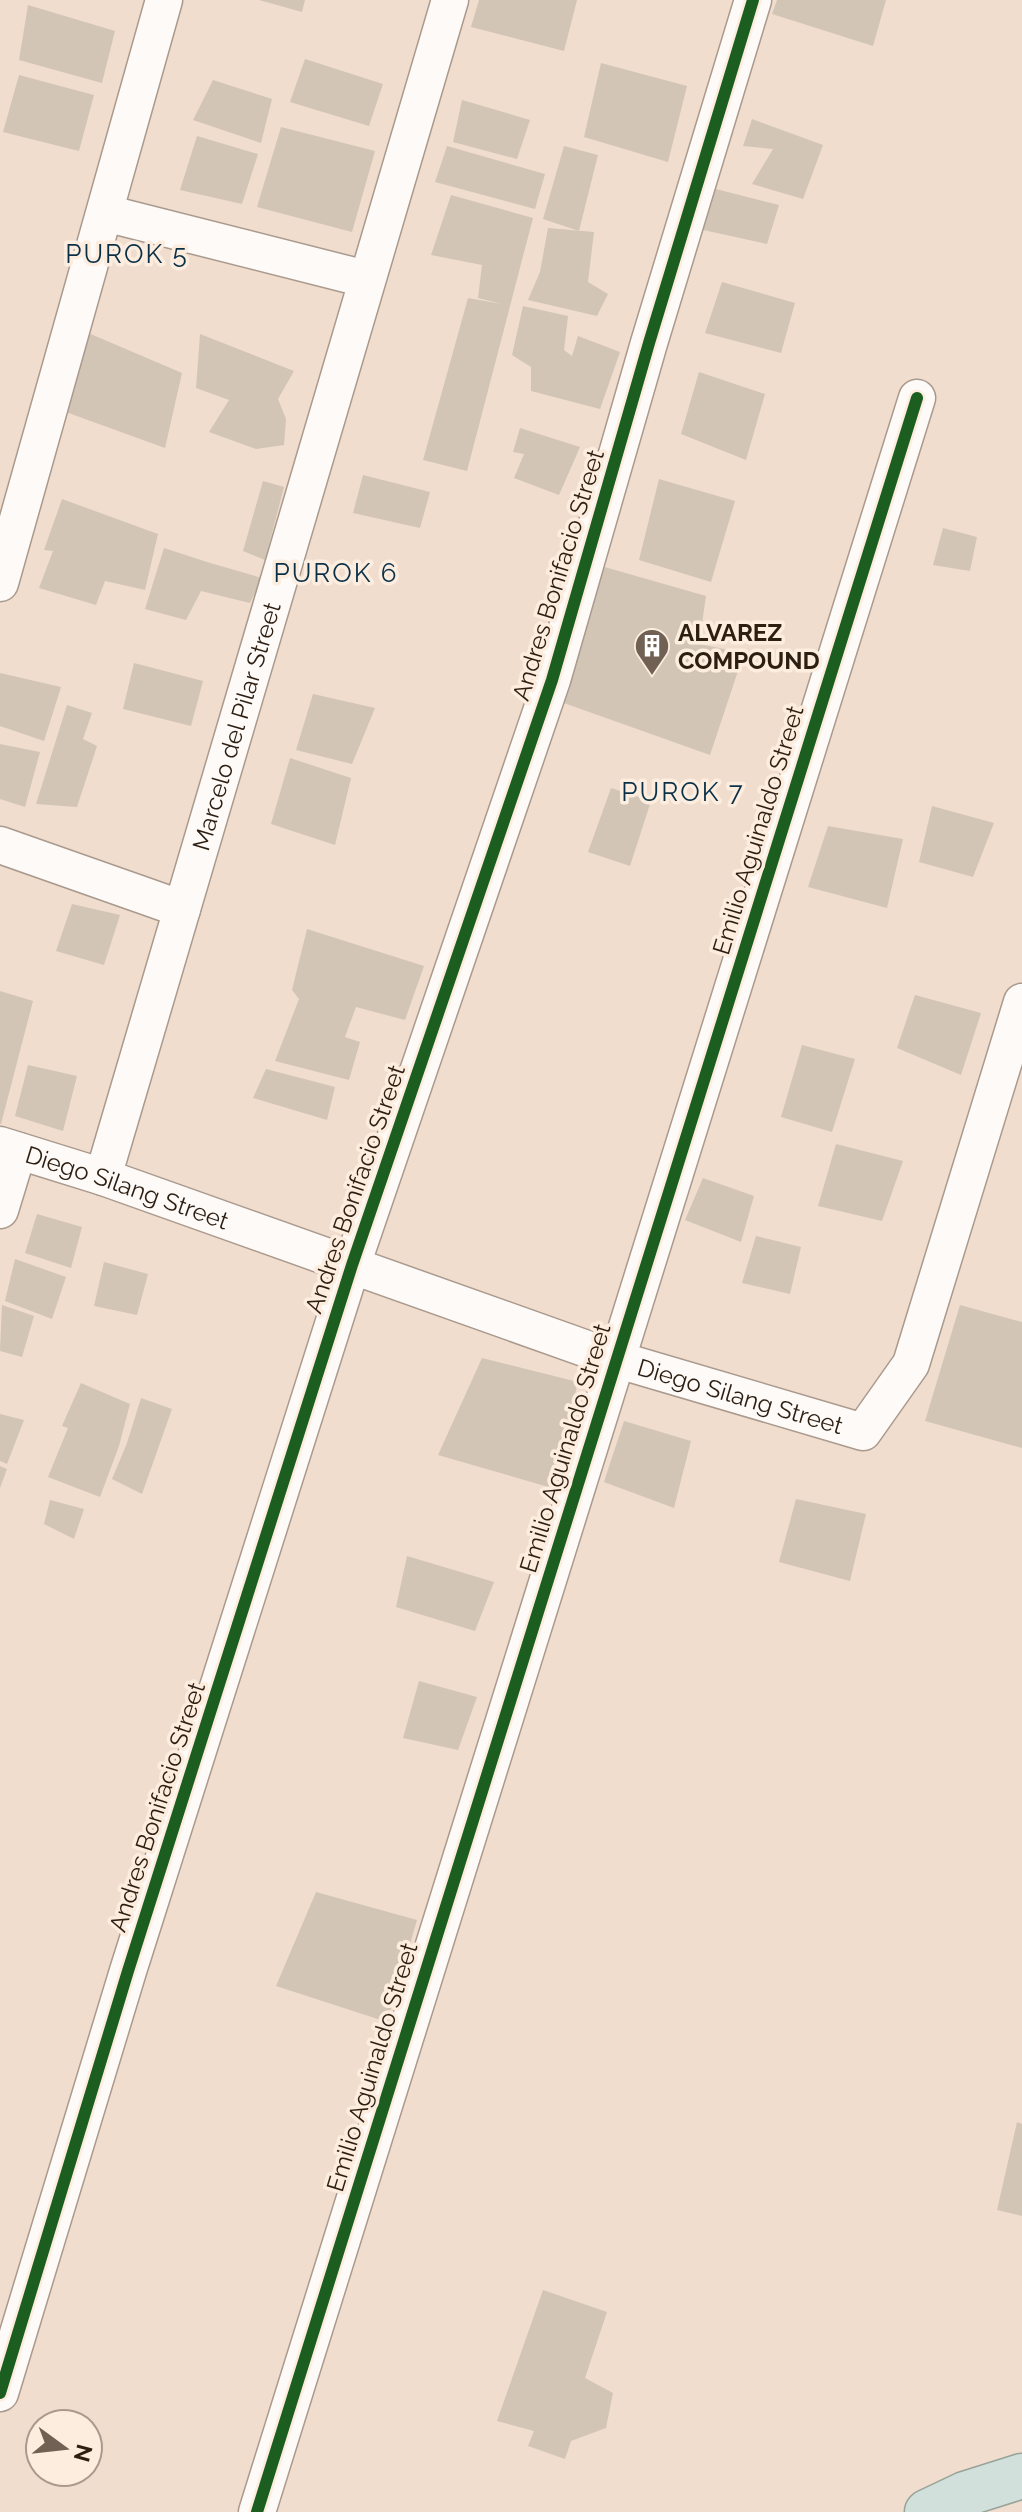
<svg xmlns="http://www.w3.org/2000/svg" width="1022" height="2512" font-family="Raleway,sans-serif">
  <style>
    .building { fill: #d2c5b6 }
    .lines { fill: none; stroke-linecap: round; stroke-linejoin: round }
    .minor-casing { stroke: #aa9a8d; stroke-width: 39 }
    .trunk-casing { stroke: #97a399; stroke-width: 47 }
    .minor { stroke: #fdfaf8; stroke-width: 36 }
    .trunk { stroke: #d2e0dc; stroke-width: 44 }
    .cycleway-casing { stroke: #fdeddf; stroke-width: 17 }
    .cycleway { stroke: #1b5e20; stroke-width: 12 }
    .labels { text-anchor: middle; dominant-baseline: central; stroke-width: 7; stroke-linejoin: round; paint-order: stroke }
    .street-label { font-size: 24px; fill: #2d1e12; stroke: #fdeddf }
    .poi-label { font-size: 24px; font-weight: bold; fill: #2d1e12; stroke: #fdeddf; text-anchor: start }
    .neighbourhood-label { font-size: 26px; letter-spacing: 2px; fill: #0a3048; stroke: #fdeddf }
  </style>
  <rect width="100%" height="100%" fill="#f0ddce"/>
  <g class="building">
    <path d="M259 0H305L302 12Z"/>
    <path d="M479 0H577L564 51 471 27Z"/>
    <path d="M777 0H886L873 46 772 14Z"/>
    <path d="M28 5 115 31 102 83 19 60Z"/>
    <path d="M305 59 383 84 369 126 290 102Z"/>
    <path d="M601 63 687 86 668 162 584 137Z"/>
    <path d="M19 75 94 95 79 151 3 132Z"/>
    <path d="M213 80 272 99 261 143 193 120Z"/>
    <path d="M462 100 530 120 517 159 453 142Z"/>
    <path d="M752 119 823 145 803 199 752 184 773 149 743 146Z"/>
    <path d="M281 127 375 151 352 232 257 207Z"/>
    <path d="M197 136 258 154 242 204 180 190Z"/>
    <path d="M447 146 545 174 535 209 435 182Z"/>
    <path d="M564 146 598 155 579 231 543 219Z"/>
    <path d="M704 186 779 205 767 244 694 228Z"/>
    <path d="M451 195 533 218 467 471 423 460 468 298 502 304 478 298 482 265 431 255Z"/>
    <path d="M548 228 594 232 588 282 608 294 597 316 528 300 540 272Z"/>
    <path d="M722 282 795 303 781 353 705 333Z"/>
    <path d="M523 306 568 316 564 350 572 356 578 336 620 352 600 409 531 391V367L512 355Z"/>
    <path d="M86 332 182 373 165 448 63 411Z"/>
    <path d="M200 334 294 371 278 399 286 419 284 445 256 449 209 432 229 400 196 388Z"/>
    <path d="M699 372 765 394 746 460 681 434Z"/>
    <path d="M520 428 580 447 559 495 514 478 524 454 513 452Z"/>
    <path d="M363 475 430 492 420 528 353 513Z"/>
    <path d="M659 479 735 501 711 582 639 560Z"/>
    <path d="M263 481 284 487 265 560 243 551Z"/>
    <path d="M62 499 158 534 145 590 105 581 96 605 39 588 53 551 44 550Z"/>
    <path d="M943 528 977 537 970 571 933 565Z"/>
    <path d="M164 548 207 562 262 578 250 603 201 591 186 620 145 609Z"/>
    <path d="M601 566 706 596 699 644 744 653 710 755 561 702Z"/>
    <path d="M134 663 203 681 191 726 123 709Z"/>
    <path d="M0 673 61 687 44 741 0 726Z"/>
    <path d="M313 694 375 708 352 764 296 750Z"/>
    <path d="M67 705 92 713 83 739 97 746 77 807 36 804Z"/>
    <path d="M0 744 40 752 25 807 0 799Z"/>
    <path d="M290 758 351 778 335 845 271 824Z"/>
    <path d="M611 788 651 801 630 866 588 852Z"/>
    <path d="M932 806 994 823 973 877 919 862Z"/>
    <path d="M828 826 903 839 887 908 808 887Z"/>
    <path d="M72 904 120 915 104 965 56 951Z"/>
    <path d="M307 929 424 966 405 1020 356 1007 345 1037 360 1042 349 1080 275 1061 299 999 292 990Z"/>
    <path d="M0 991 33 1001 1 1124H0Z"/>
    <path d="M915 995 981 1013 961 1075 897 1048Z"/>
    <path d="M802 1045 855 1059 832 1132 781 1117Z"/>
    <path d="M28 1065 77 1076 63 1131 15 1116Z"/>
    <path d="M266 1069 335 1087 327 1120 253 1098Z"/>
    <path d="M836 1144 903 1161 882 1221 818 1206Z"/>
    <path d="M703 1178 754 1196 741 1242 685 1220Z"/>
    <path d="M37 1214 82 1227 71 1268 25 1253Z"/>
    <path d="M756 1236 801 1247 790 1294 742 1283Z"/>
    <path d="M15 1259 66 1277 52 1319 5 1301Z"/>
    <path d="M104 1262 148 1274 137 1315 94 1306Z"/>
    <path d="M2 1305 34 1316 22 1357 0 1351Z"/>
    <path d="M960 1305 1022 1322V1448L925 1421Z"/>
    <path d="M482 1358 578 1382 552 1488 438 1455Z"/>
    <path d="M81 1383 130 1404 119 1446 100 1497 48 1477 68 1428 62 1426Z"/>
    <path d="M141 1398 172 1409 142 1494 112 1479 127 1443Z"/>
    <path d="M0 1414 24 1420 7 1464 0 1461Z"/>
    <path d="M624 1421 691 1441 674 1508 604 1482Z"/>
    <path d="M0 1466 7 1469 0 1488Z"/>
    <path d="M796 1499 866 1514 850 1581 779 1562Z"/>
    <path d="M50 1500 84 1509 74 1539 44 1524Z"/>
    <path d="M407 1556 494 1582 475 1631 396 1607Z"/>
    <path d="M419 1681 477 1697 458 1750 403 1738Z"/>
    <path d="M316 1892 417 1920 387 2022 276 1986Z"/>
    <path d="M1017 2122 1022 2124V2216L997 2210Z"/>
    <path d="M543 2290 607 2312 585 2378 613 2393 606 2428 571 2441 565 2459 528 2446 534 2431 497 2421Z"/>
  </g>
  <g class="lines">
    <defs>
      <g id="minor">
        <path d="M105 213 366 279"/>
        <path d="M0 583 164 0"/>
        <path d="M0 845 182 909"/>
        <path id="s1" d="M0 1145 103 1177 615 1359 863 1432 911 1364 1022 1002"/>
        <path id="s2" d="M103 1177 450 0"/>
        <path d="M0 1210 18 1151"/>
        <path d="M0 2393 128 1971 352 1265 552 680 649 343 753 0"/>
        <path d="M257 2512 917 398"/>
      </g>
      <path id="trunk" d="M927 2512 965 2494 1022 2476"/>
    </defs>
    <use href="#minor" class="minor-casing"/>
    <use href="#trunk" class="trunk-casing"/>
    <use href="#minor" class="minor"/>
    <use href="#trunk" class="trunk"/>
    <defs>
      <g id="cycleway">
        <path d="M0 2393 128 1971 352 1265 552 680 649 343 753 0"/>
        <path d="M257 2512 917 398"/>
      </g>
    </defs>
    <use href="#cycleway" class="cycleway-casing"/>
    <use href="#cycleway" class="cycleway"/>
  </g>
  <defs>
    <symbol id="building-pin" viewBox="-11 -11 22 30"><path d="M0 17L-7.5 6A9.5 9.5 0 1 1 7.5 6Z" fill="#716154" stroke="#fdeddf"/><path d="M-4-6H4V6H1V3H-1V6H-4ZM-2.5-4.3h1.7v1.8h-1.7ZM.8-4.3h1.7v1.8H.8ZM-2.5-1h1.7V.8h-1.7ZM.8-1h1.7V.8H.8Z" fill="#fff"/></symbol>
  </defs>
  <g fill-rule="evenodd">
    <use href="#building-pin" x="632" y="626" width="40" height="54"/>
  </g>
  <g class="labels">
    <g class="street-label">
      <text transform="translate(558 575) rotate(-73)">Andres Bonifacio Street</text>
      <text stroke="none"><textPath href="#s2" startOffset="470">Marcelo del Pilar Street</textPath></text>
      <text transform="translate(758 830) rotate(-73)">Emilio Aguinaldo Street</text>
      <text stroke="none"><textPath href="#s1" startOffset="134">Diego Silang Street</textPath></text>
      <text transform="translate(355 1189) rotate(-71)">Andres Bonifacio Street</text>
      <text stroke="none"><textPath href="#s1" startOffset="782">Diego Silang Street</textPath></text>
      <text transform="translate(565 1448) rotate(-73)">Emilio Aguinaldo Street</text>
      <text transform="translate(157 1807) rotate(-72)">Andres Bonifacio Street</text>
      <text transform="translate(372 2067) rotate(-73)">Emilio Aguinaldo Street</text>
    </g>
    <g class="poi-label">
      <text x="678" y="632">ALVAREZ<tspan x="678" dy="28">COMPOUND</tspan></text>
    </g>
    <g class="neighbourhood-label">
      <text x="127" y="254">PUROK 5</text>
      <text x="336" y="573">PUROK 6</text>
      <text x="683" y="792">PUROK 7</text>
    </g>
  </g>
  <g transform="translate(64 2448) rotate(105)"><circle r="38" fill="#fdeddf" stroke="#aa9a8d" stroke-width="2"/>
  <path d="M0-6L14 30L0 20L-14 30Z" fill="#716154"/>
  <text y="-12" font-size="22" font-weight="bold" text-anchor="middle" fill="#2d1e12">N</text>
  </g>
</svg>
